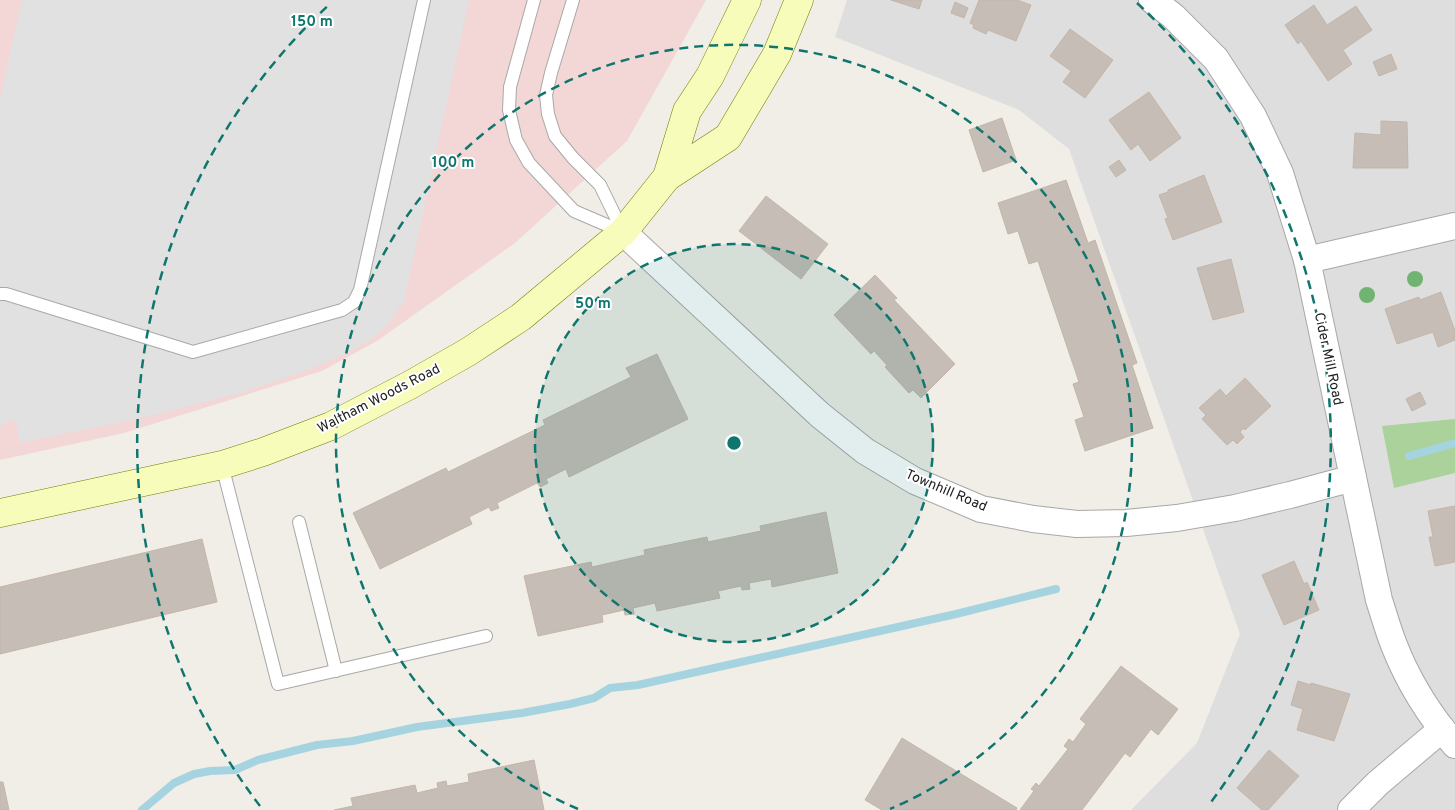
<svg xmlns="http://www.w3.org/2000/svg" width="1455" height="810" font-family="Overpass,sans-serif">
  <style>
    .residential { fill: #dfdede }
    .commercial { fill: #f2d7d6 }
    .forest { fill: #abd29a }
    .parking { fill: #e1e1e1 }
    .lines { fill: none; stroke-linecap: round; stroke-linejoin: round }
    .stream { stroke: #a6d3e0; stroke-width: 8 }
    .building { fill: #c6beb6; stroke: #c4b5a8 }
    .lane-casing { stroke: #a8a8a8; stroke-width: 14 }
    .street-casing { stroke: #a8a8a8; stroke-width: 28 }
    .secondary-casing { stroke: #707e01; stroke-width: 29 }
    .lane { stroke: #fff; stroke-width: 12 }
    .street { stroke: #fff; stroke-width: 26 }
    .secondary { stroke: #f8fcba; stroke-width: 28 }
    .tree { fill: #71b472 }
    .ring { fill: none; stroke: #0f766e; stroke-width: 2.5; stroke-dasharray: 9 6 }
    .labels { text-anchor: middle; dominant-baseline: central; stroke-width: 4; stroke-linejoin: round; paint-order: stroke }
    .street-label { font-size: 14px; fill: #212121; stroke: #fff }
    .centre { fill: #0f766e; stroke: #fff; stroke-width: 2.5 }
    .ring-label { font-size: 15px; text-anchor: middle; font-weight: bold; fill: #0f766e; stroke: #fff; stroke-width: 4; stroke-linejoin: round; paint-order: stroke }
  </style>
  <rect width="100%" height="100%" fill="#f1eee7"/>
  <path class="residential" d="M847 0H1455V810H1131L1197 743 1240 634 1069 149 1019 110 835 37Z"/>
  <path class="commercial" d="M0 0H706L627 141 515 243 377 341 322 371 124 433 0 460Z"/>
  <path class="forest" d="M1455 419V473L1394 488 1382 426Z"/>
  <path class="parking" d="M22 0H469L404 301 385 328 373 338 347 353 310 369 243 392 154 415 20 443 16 423 13 420 7 421 0 427V99Z"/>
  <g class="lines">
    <g class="stream">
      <path d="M1409 456 1455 443"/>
      <path d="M142 810 174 783 194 774 210 771 235 770 258 760 317 745 353 741 417 727 522 713 570 704 594 698 610 688 638 685 956 614 1056 589"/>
    </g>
  </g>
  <g class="building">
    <path d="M891 0H922L919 9Z"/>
    <path d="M979 0H1017L1031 5 1016 41 988 30 986 34 973 28 974 25 970 23Z"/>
    <path d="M955 2 968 8 964 18 951 13Z"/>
    <path d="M1314 5 1327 25 1356 6 1372 30 1343 50 1352 64 1328 81 1301 41 1298 44 1285 25Z"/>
    <path d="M1070 29 1113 60 1085 98 1063 82 1071 71 1050 56Z"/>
    <path d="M1391 54 1397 69 1379 76 1373 62Z"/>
    <path d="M1149 92 1181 138 1150 161 1138 144 1131 150 1109 120Z"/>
    <path d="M1002 118 1016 160 983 172 969 130Z"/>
    <path d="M1381 121 1407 122 1408 168H1353L1355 133 1381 135Z"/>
    <path d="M1119 160 1126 170 1116 177 1109 167Z"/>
    <path d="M1204 175 1222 222 1173 240 1165 219 1168 218 1159 195 1168 192V190Z"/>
    <path d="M1066 180 1088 243 1095 240 1137 363 1132 365 1153 428 1085 451 1075 420 1084 417 1073 384 1079 382 1038 261 1029 264 1018 231 1008 234 998 203Z"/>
    <path d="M766 196 828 244 801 279 739 231Z"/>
    <path d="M1231 259 1244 312 1213 320 1197 268Z"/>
    <path d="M875 275 897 298 894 300 955 364 921 398 913 390 909 393 885 367 887 365 874 351 871 354 834 315Z"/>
    <path d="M1441 292 1455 331V340L1438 347 1433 332 1397 344 1385 309 1419 297 1420 300Z"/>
    <path d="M657 354 688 419 569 477 566 469 546 479 548 483 540 487 537 483 497 503 499 508 491 511 489 507 469 517 472 524 380 569 353 513 446 468 448 472 545 425 543 420 631 377 626 368Z"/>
    <path d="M1245 378 1271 406 1245 430 1244 428 1240 432 1244 437 1237 444 1233 440 1227 445 1202 419 1206 415 1199 408 1220 389 1226 396Z"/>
    <path d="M1420 392 1426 404 1412 411 1406 399Z"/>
    <path d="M1455 506V562L1435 566 1429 537H1433L1428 511Z"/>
    <path d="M826 512 838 573 772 587 771 579 749 583 750 589 742 590 741 586 718 591 720 598 657 611 655 603 633 608 634 614 625 615 624 610 602 615 603 622 538 636 524 576 591 562 592 567 645 555 644 550 707 537 708 542 761 531 760 526Z"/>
    <path d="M202 539 217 602 0 654V587Z"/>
    <path d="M1294 561 1304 584 1307 582 1319 610 1284 625 1262 575Z"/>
    <path d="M1121 666 1178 709 1158 735 1151 729 1130 757 1125 753 1082 810H1020L1034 791 1031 789 1036 783 1039 786 1068 749 1064 746 1069 739 1073 742 1086 724 1080 719Z"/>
    <path d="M1298 681 1311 685V683L1350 694 1334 741 1297 730 1303 709 1291 705Z"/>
    <path d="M902 738 1017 808 1016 810H901L899 809 898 810H882L865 800Z"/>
    <path d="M1269 750 1299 776 1268 810H1262L1237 788Z"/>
    <path d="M534 760 544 810H334L353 806 351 798 415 785 417 793 438 788 437 783 446 781 447 786 469 782 468 774Z"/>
    <path d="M0 782H3L9 810H0Z"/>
  </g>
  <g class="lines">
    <defs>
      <g id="lane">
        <path d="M534 0 510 87 509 110 516 140 529 163 574 211 623 232"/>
        <path d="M573 0 551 73 546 95 548 114 555 136 573 158 600 185 623 232"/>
        <path d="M0 294H6L193 352 342 310 354 302 360 290 424 0"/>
        <path d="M222 465 278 684 486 636"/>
        <path d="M299 522 336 671"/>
      </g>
      <g id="street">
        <path d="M1152 0 1173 16 1216 59 1253 116 1280 173 1307 260 1379 600C1384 615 1388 630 1394 645 1408 681 1430 716 1455 745"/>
        <path d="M623 232 820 415 865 451 915 481 981 509 1033 519 1077 524 1126 523 1177 518 1235 508 1290 495 1353 478"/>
        <path d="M1307 260 1455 226"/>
        <path d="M1351 810 1378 783 1442 729"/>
      </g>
      <g id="secondary">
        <path d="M667 177 687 111 710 76 747 0"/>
        <path d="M0 513 222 465 263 452 331 426 410 385 468 352 521 317 623 232 667 177 728 137 777 54 799 0"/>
      </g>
    </defs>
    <use href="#lane" class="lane-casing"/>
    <use href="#street" class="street-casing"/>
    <use href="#secondary" class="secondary-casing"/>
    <use href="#lane" class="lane"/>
    <use href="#street" class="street"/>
    <use href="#secondary" class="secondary"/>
  </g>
  <g class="tree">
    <circle cx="1415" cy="279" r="8"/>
    <circle cx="1367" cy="295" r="8"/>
  </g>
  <circle cx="734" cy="443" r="199" fill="#0f766e" fill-opacity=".12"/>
  <g class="ring">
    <circle cx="734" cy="443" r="199"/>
    <path d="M578 809A398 398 0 1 1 890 809"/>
    <path d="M260 806A597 597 0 0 1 331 3M1137 3A597 597 0 0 1 1208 806"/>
  </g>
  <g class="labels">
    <g class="street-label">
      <text transform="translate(1328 359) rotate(78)">Cider Mill Road</text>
      <text transform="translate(379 399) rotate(-27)">Waltham Woods Road</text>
      <text transform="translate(946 491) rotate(23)">Townhill Road</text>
    </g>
  </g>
  <circle cx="734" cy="443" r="8" class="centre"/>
  <g class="ring-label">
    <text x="312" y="26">150 m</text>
    <text x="453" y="167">100 m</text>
    <text x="593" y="308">50 m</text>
  </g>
</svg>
